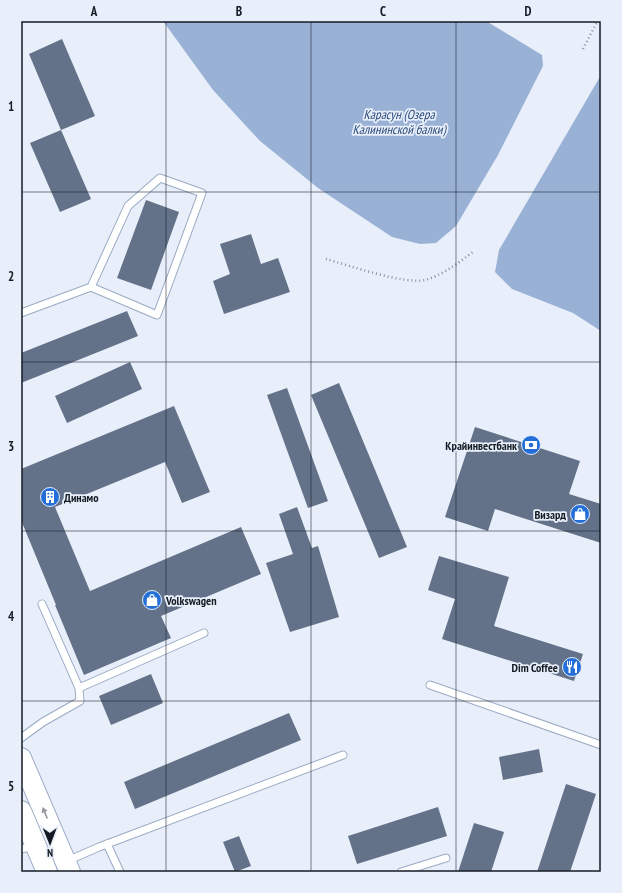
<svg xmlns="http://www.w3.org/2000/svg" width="622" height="893" font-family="'PT Sans Narrow',sans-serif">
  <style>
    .water { fill: #9ab1d6 }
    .building { fill: #637289 }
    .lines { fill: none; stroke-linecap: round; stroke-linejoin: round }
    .lane-casing { stroke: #99aac3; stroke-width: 9 }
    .secondary-casing { stroke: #99aac3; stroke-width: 22 }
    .path { stroke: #898f9a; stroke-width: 2.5; stroke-dasharray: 1 3; stroke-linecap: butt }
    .lane { stroke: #fff; stroke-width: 7 }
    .secondary { stroke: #fff; stroke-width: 20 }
    .oneway { fill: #96989d }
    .grid { fill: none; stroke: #151b25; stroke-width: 1; stroke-opacity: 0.55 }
    .labels { text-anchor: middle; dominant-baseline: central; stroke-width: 3.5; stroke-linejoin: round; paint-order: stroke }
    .poi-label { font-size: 12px; font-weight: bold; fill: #151b25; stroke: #e8effa; text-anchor: end }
    .water-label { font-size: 13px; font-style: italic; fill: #2b4b7b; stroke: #e8effa }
    .neatline { fill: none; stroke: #151b25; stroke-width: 1.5 }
    .grid-label { font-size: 13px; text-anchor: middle; font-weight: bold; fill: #151b25 }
  </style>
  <rect width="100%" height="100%" fill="#e8effa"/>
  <g class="water">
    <path d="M163 21H486L542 55 543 66 498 155 456 226 436 243 420 244 392 237 318 188 260 141 213 90Z"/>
    <path d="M601 75V331L573 313 512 289 495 272 499 250Z"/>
  </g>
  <g class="building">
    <path d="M62 39 95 116 61 130 29 54Z"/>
    <path d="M61 130 91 199 60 212 30 143Z"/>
    <path d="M146 200 179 212 151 290 117 278Z"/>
    <path d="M251 234 261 264 278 258 290 292 224 314 213 281 230 274 220 244Z"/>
    <path d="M127 311 138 336 21 383V353Z"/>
    <path d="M130 362 142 389 67 423 55 396Z"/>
    <path d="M339 383 407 547 379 558 311 395Z"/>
    <path d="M287 388 328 501 308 508 267 395Z"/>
    <path d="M174 406 210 492 182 503 165 462 55 507 90 591 241 527 261 574 161 616 171 638 84 675 55 605H56L21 520V469Z"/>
    <path d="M475 427 580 461 569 494 601 504V543L495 509 488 531 445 517Z"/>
    <path d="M297 507 312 548 318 546 339 617 290 632 266 563 293 554 279 514Z"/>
    <path d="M439 556 509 577 494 626 583 654 574 681 442 639 455 599 428 590Z"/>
    <path d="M151 674 163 703 111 725 99 696Z"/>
    <path d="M289 713 301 740 135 809 124 782Z"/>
    <path d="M539 749 543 772 503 780 499 757Z"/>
    <path d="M566 784 596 794 570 872H537Z"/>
    <path d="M438 807 447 836 357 864 348 836Z"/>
    <path d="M474 823 504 832 491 872H458Z"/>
    <path d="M239 836 251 866 235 872 223 842Z"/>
  </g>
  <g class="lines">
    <defs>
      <g id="lane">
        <path d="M21 313 91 287 157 315 202 193 160 178 128 206 91 287"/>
        <path d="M42 604 79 688"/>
        <path d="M430 685 601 745"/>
        <path d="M21 738 43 722 80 701 79 688 204 633"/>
        <path d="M107 844 120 872"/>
        <path d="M21 849 35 846"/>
        <path d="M67 861 99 847 343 755"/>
        <path d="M401 872 446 858"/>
      </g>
      <g id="secondary">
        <path d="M21 758 70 872"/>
        <path d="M21 811 47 872"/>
      </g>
    </defs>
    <use href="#lane" class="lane-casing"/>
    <use href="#secondary" class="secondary-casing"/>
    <g class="path">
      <path d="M583 49 597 22 600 21"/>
      <path d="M326 259C348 265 405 285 425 280 443 275 458 263 473 252"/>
    </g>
    <use href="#lane" class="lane"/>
    <use href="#secondary" class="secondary"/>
  </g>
  <defs><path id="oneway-solid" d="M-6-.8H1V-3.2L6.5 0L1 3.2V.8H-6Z"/></defs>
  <use class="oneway" href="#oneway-solid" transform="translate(45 813) rotate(-113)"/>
  <path class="grid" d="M166 21V872M311 21V872M456 21V872M21 192H601M21 362H601M21 531H601M21 701H601"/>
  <defs>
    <symbol id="bank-disc" viewBox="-11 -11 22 22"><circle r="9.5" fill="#236ed9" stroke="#e8effa"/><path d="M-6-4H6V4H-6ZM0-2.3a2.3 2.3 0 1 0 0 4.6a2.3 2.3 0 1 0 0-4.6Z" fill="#fff"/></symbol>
    <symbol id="building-disc" viewBox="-11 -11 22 22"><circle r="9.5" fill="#236ed9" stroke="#e8effa"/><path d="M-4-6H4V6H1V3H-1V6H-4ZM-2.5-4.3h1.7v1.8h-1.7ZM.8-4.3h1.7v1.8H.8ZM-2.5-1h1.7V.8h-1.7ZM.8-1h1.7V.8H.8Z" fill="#fff"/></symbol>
    <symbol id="shop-disc" viewBox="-11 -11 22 22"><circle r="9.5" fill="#236ed9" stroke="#e8effa"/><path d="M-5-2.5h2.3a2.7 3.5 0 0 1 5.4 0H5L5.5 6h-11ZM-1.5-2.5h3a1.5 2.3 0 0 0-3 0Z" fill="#fff"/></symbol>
    <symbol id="restaurant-disc" viewBox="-11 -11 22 22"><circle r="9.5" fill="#236ed9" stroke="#e8effa"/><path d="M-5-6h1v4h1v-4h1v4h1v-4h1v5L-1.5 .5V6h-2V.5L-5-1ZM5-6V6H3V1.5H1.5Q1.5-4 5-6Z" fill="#fff"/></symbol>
  </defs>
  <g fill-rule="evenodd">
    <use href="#bank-disc" x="520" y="434" width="22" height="22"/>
    <use href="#building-disc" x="39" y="486" width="22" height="22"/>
    <use href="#shop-disc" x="569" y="503" width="22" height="22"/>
    <use href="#shop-disc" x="141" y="589" width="22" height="22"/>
    <use href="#restaurant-disc" x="561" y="656" width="22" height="22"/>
  </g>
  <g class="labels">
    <g class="poi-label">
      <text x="517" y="445">Крайинвестбанк</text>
      <text x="64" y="497" text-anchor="start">Динамо</text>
      <text x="566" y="514">Визард</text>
      <text x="166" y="600" text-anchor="start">Volkswagen</text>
      <text x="558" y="667">Dim Coffee</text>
    </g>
    <g class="water-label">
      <text x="399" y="114">Карасун (Озера<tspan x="399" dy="15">Калининской балки)</tspan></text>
    </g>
  </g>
  <rect width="622" height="893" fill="none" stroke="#e8effa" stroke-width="44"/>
  <g transform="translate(50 843) rotate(179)" stroke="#e8effa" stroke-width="3" paint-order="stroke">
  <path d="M0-3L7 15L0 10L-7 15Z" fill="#151b25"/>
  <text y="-6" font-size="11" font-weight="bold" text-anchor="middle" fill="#151b25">N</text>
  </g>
  <rect x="22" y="22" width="578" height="849" class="neatline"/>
  <g class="grid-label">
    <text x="94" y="16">A</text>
    <text x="239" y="16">B</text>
    <text x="383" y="16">C</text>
    <text x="528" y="16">D</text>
    <text x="11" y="111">1</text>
    <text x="11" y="281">2</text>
    <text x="11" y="451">3</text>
    <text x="11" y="621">4</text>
    <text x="11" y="791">5</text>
  </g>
</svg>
